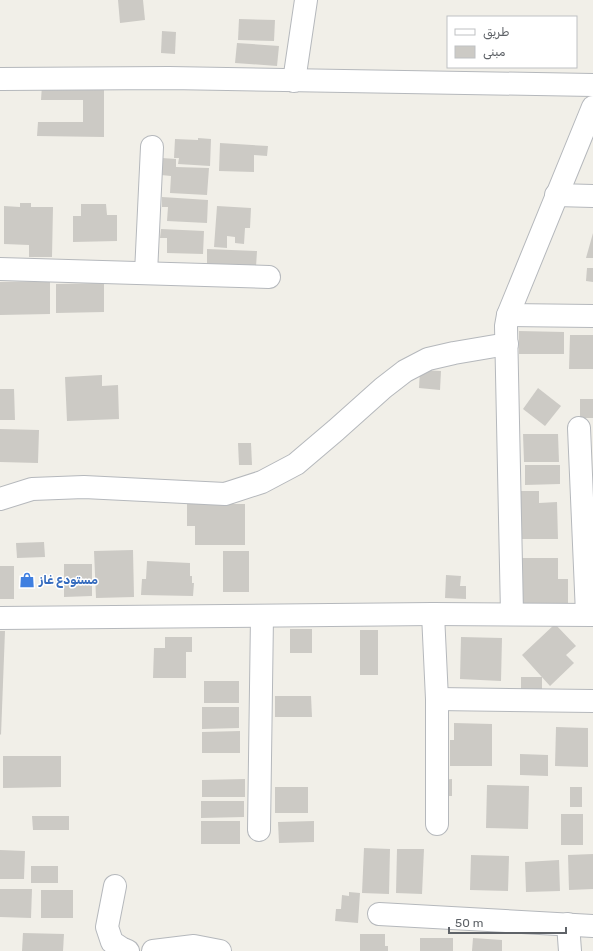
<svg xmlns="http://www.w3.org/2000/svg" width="593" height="951" font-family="Rubik,Vazirmatn,sans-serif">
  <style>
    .building { fill: #cccac5 }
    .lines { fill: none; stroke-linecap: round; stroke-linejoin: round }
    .minor-casing { stroke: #b5b8bc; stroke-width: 24 }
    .minor { stroke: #fff; stroke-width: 22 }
    .labels { text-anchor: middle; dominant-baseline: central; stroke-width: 3; stroke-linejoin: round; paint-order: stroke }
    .shop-label { font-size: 12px; font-weight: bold; fill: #366cbe; stroke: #fff; text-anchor: start }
  </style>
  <rect width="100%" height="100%" fill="#f1efe8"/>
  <g class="building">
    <path d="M118 0H143L145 20 120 23Z"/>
    <path d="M239 19 275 20 274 41 238 40Z"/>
    <path d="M162 31 176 32 175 54 161 53Z"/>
    <path d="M237 43 279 46 277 66 235 63Z"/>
    <path d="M42 85H104V137L37 136 38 122H83V100H41Z"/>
    <path d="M198 138 211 139 210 166 178 164 179 158H174L175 139 198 140Z"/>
    <path d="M220 143 268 146 267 156 254 155V172L219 171Z"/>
    <path d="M162 158 176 159V167L209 168 207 195 170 193 171 176 161 175Z"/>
    <path d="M162 197 208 200 207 223 167 221 168 207H162Z"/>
    <path d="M20 203H31V207H53L52 257H29V245L4 244V206L20 207Z"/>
    <path d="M81 204H106L107 215H117V241L73 242V216H81Z"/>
    <path d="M217 206 251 208 250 228H245L244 244 235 243V237L227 236V248L214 247Z"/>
    <path d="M161 229 204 231 203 254 167 253V238H160Z"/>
    <path d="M593 233V258H586Z"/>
    <path d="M207 249 257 251 256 267 207 265Z"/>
    <path d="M587 268H593V282L586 281Z"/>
    <path d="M50 281V314L0 315V282Z"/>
    <path d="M104 283V312L56 313V284Z"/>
    <path d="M519 331 564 332V354H519Z"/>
    <path d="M570 335H593V369H569Z"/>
    <path d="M420 370 441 371 440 390 419 388Z"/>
    <path d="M102 375V386L118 385 119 419 67 421 65 377Z"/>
    <path d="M538 388 561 406 545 426 523 409Z"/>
    <path d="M0 389H14L15 420H0Z"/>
    <rect x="580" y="399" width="13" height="19"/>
    <path d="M0 429 39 430 38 463 0 462Z"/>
    <path d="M523 434H558L559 462H524Z"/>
    <path d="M238 443H251L252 465H239Z"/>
    <path d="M525 465H560V484L525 485Z"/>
    <path d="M516 491H539V503L557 502 558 539H517Z"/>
    <path d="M187 499 215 504H245V545H195V526H187Z"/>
    <path d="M44 542 45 557 17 558 16 543Z"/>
    <path d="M133 550 134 597 96 598 94 551Z"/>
    <rect x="223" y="551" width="26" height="41"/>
    <path d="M519 558H558V579H568V604H519Z"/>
    <path d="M147 561 190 563V576H192V583H194L193 596 141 595 142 579H146Z"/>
    <path d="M64 564H92V596L64 597Z"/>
    <rect x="0" y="566" width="14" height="33"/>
    <path d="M446 575 461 576 460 586H466V599L445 598Z"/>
    <path d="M555 624 576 646 566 655 574 663 550 686 522 655Z"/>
    <rect x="290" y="629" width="22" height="24"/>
    <rect x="360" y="630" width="18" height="45"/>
    <path d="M0 631H5L1 735 0 734Z"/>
    <path d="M165 637H192V652H186V678H153L154 648H165Z"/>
    <path d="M461 637 502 638 501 681 460 679Z"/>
    <rect x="521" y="677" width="21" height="14"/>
    <rect x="204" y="681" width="35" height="22"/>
    <path d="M275 696H311L312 717H275Z"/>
    <path d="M202 707H239V728L202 729Z"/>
    <path d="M454 723 492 724V766H450V740H454Z"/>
    <path d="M556 727 588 728V767L555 766Z"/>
    <path d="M240 731V753H202V732Z"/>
    <path d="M520 754 548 755V776L520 775Z"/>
    <path d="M3 756H61V787L3 788Z"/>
    <path d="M245 779V797H202V780Z"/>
    <path d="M452 779V796H441L440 780Z"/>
    <path d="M487 785 529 786 528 829 486 828Z"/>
    <rect x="275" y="787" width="33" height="26"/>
    <rect x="570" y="787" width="12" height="20"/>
    <path d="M201 801H244V817L201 818Z"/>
    <rect x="561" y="814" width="22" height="31"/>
    <path d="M32 816H69V830H33Z"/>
    <rect x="201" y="821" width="39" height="23"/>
    <path d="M314 821V842L279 843 278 822Z"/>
    <path d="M364 848 390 849 389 894 362 893Z"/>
    <path d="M397 849H424L422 894 396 893Z"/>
    <path d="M0 850 25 851 24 879H0Z"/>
    <path d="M593 854V889L569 890 568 855Z"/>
    <path d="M471 855 509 856 508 891 470 890Z"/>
    <path d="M559 860 560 891 526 892 525 862Z"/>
    <rect x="31" y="866" width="27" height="17"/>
    <path d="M0 889H32L31 918 0 917Z"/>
    <rect x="41" y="890" width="32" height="28"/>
    <path d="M349 892 360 893 358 923 335 921 336 909H341L342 895 349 896Z"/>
    <path d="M23 933 64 934 63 951H22Z"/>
    <path d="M360 934H385V946H388V951H360Z"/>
    <rect x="420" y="938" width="33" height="13"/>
    <path d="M473 938 502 940V951H472Z"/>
  </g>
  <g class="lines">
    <defs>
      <g id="minor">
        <path d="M0 79 169 78 593 85"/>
        <path d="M294 81 306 0"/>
        <path d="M556 195 593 196"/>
        <path d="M0 269 269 277"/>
        <path d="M146 273 152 147"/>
        <path d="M508 315 593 316"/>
        <path d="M579 428 587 614"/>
        <path d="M0 499 32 489 84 487 225 494 262 482 296 464 336 430 383 388 405 371 428 359 454 353 507 344"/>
        <path d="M433 614 437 699V824"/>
        <path d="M512 614 506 326 508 315 593 107"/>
        <path d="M0 618 433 614 593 615"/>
        <path d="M437 699 593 701"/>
        <path d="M259 830 262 616"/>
        <path d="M115 886 107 927 112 942 121 948 128 951"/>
        <path d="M379 914 593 926"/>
        <path d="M568 924 570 951"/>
        <path d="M153 951 194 946 220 951"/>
      </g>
    </defs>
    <use href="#minor" class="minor-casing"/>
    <use href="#minor" class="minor"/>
  </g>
  <defs>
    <symbol id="shop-bare" viewBox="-9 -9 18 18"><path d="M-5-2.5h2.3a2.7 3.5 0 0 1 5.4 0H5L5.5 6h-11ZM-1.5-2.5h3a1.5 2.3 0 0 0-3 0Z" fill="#3f7fe0" stroke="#fff" stroke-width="2.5" paint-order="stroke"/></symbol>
  </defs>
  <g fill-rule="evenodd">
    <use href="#shop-bare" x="16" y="569" width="22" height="22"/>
  </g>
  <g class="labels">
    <g class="shop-label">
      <text x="39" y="580">مستودع غاز</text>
    </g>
  </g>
  <rect x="447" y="16" width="130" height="52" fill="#ffffff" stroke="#bfc1c3"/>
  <rect x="455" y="29" width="20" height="6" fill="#ffffff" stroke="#bfc1c3"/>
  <text x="483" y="36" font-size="12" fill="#5f6368">طريق</text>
  <rect x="455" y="46" width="20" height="12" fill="#cccac5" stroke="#bfc1c3"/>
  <text x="483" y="56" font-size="12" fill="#5f6368">مبنى</text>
  <path d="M449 927v6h117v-6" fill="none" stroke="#5f6368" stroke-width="2"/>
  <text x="455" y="927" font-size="12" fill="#5f6368" stroke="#ffffff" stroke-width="3" paint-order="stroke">50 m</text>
</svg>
